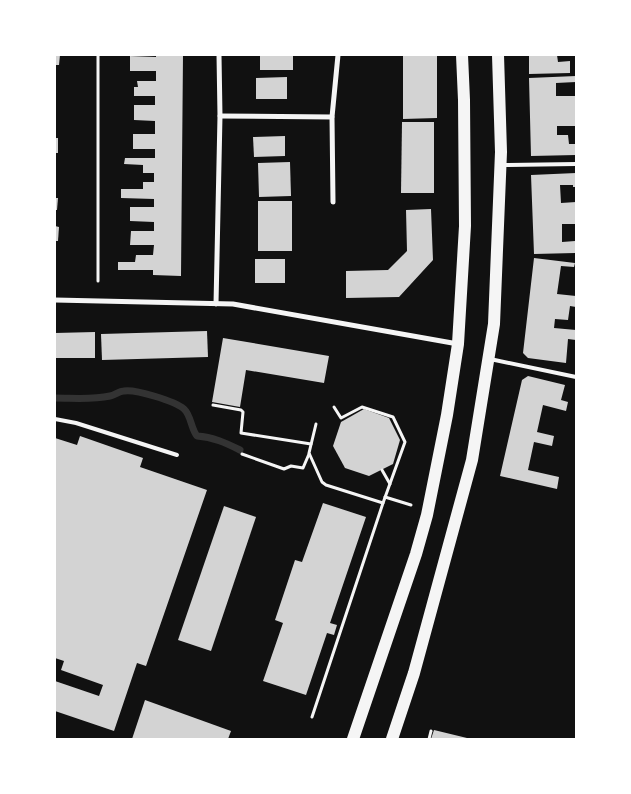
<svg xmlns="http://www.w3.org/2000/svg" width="631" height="794" font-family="Inter,sans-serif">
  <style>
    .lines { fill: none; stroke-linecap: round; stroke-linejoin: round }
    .stream { stroke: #333; stroke-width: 7 }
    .building { fill: #d3d3d3 }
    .path { stroke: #f5f5f5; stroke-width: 3 }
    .service { stroke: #f5f5f5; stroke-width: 4 }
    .minor { stroke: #f5f5f5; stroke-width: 5 }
    .primary { stroke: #f5f5f5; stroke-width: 12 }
  </style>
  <rect width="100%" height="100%" fill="#111"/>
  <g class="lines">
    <path class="stream" d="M55 398C73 398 92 400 110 396 115 395 119 391 124 391 135 389 175 401 184 409 191 415 191 429 197 436 213 437 226 443 240 450"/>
  </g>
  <g class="building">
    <path d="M55 55H60L59 65H55Z"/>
    <path d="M156 55H183L181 276 153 275V270H118V262H135L136 255H153L154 245H130L131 231H154V222L130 221V207H154V199L121 198V189H143V182H154V173H143V165L124 164 125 158H155V149H133V134H155V121L134 120V105H155V96H134V87H138L137 81H156V71H130V56L156 57Z"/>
    <rect x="260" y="55" width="33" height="15"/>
    <path d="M403 55H437V118L403 119Z"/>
    <path d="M529 55H557L558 62 570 61V73L529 74Z"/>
    <path d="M576 76V82L556 83V96H576V126H557V135H568L569 144H576V155L531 156 529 78Z"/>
    <path d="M287 77V99H256V78Z"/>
    <path d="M402 122H434V193H401Z"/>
    <path d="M285 136V156L254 157 253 137Z"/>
    <rect x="55" y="138" width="3" height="15"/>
    <path d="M290 162 291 196 259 197 258 163Z"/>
    <path d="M576 173V187H573V185H560L561 203 576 202 575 224H562V242L575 241V253L534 254 531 175Z"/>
    <path d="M55 198H58L57 210H55Z"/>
    <rect x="258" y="201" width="34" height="50"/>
    <path d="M431 209 433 260 399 297 346 298V271L388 270 407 251 406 210Z"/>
    <path d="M55 226 59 227 58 241H55Z"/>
    <path d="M534 258 575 263 574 267 561 266 557 294 576 296V307L570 306 568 320 555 319 554 328 576 330V340L568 339 566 363 528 358 523 353Z"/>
    <rect x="255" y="259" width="30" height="24"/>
    <path d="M207 331 208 357 102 360 101 334Z"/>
    <path d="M95 332V358H55V333Z"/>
    <path d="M223 338 329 356 324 383 246 370 240 407 212 402Z"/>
    <path d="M528 376 565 385 561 400 568 402 566 411 543 405 537 432 554 436 552 446 534 442 528 470 559 477 557 489 500 476 522 380Z"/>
    <path d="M364 409 389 418 400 440 393 464 369 476 345 468 333 446 341 422Z"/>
    <path d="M80 436 143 458 140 467 207 490 146 666 137 663 114 731 55 711V681L99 696 103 685 61 670 64 661 55 658V438L77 445Z"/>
    <path d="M323 503 366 517 330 623 337 625 334 635 327 633 306 695 263 681 283 623 275 620 295 560 302 562Z"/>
    <path d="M224 506 256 517 211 651 178 640Z"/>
    <path d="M145 700 231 731 228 739H132Z"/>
    <path d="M434 730 467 738V739H431Z"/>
  </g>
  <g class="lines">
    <g class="path">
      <path d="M98 55V281"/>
      <path d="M213 405 241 410 243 412 241 433 311 444"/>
      <path d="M316 424 309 453 322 482 326 485 383 503 405 442 393 417 362 407 341 418 334 407"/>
      <path d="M242 454 284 469 291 466 303 468 309 454"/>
      <path d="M382 470 390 484"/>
      <path d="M385 497 411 505"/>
      <path d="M312 717 383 503"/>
      <path d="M429 739 431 731"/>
    </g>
    <g class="service">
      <path d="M503 165 576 164"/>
      <path d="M490 359 576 377"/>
      <path d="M55 419 76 423 177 455"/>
    </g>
    <g class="minor">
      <path d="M220 116 332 117"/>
      <path d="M333 202 332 117 338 55"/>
      <path d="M55 300 233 304 458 344"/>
      <path d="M216 304 220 116 219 55"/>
    </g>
    <g class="primary">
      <path d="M353 739 416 554 427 515 447 415 458 344 465 226 464 100 462 55"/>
      <path d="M392 739 414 673 472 460 494 324 501 152 498 55"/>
    </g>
  </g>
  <rect width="631" height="794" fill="none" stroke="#ffffff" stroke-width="112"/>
</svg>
